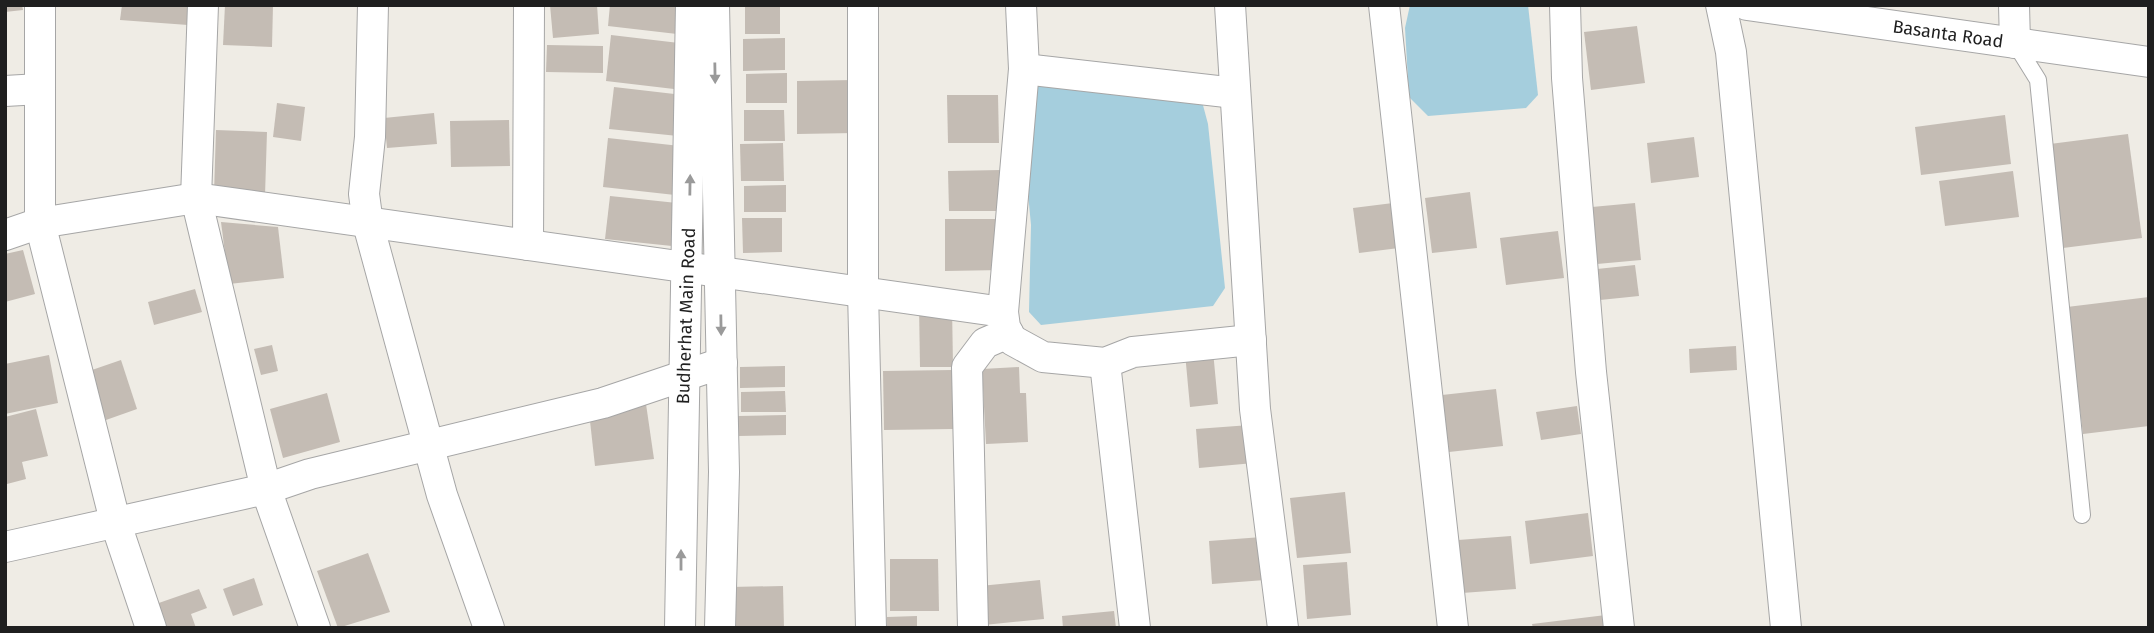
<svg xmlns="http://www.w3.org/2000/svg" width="2154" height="633" font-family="'Fira Sans',sans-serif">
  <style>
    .water { fill: #a5cedd }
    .building { fill: #c4bcb4 }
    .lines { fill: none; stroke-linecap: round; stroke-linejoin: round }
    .service-casing { stroke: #a6a6a6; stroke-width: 18 }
    .minor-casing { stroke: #a6a6a6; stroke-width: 32 }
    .service { stroke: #fff; stroke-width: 16 }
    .minor { stroke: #fff; stroke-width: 30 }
    .oneway { fill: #9a9a9a }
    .labels { text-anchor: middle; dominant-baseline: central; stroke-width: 6; stroke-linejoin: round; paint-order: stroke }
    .street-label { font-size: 18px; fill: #1f1f1f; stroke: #fff }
  </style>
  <rect width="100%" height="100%" fill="#efece5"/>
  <g class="water">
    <path d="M1410 5H1528L1538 95 1526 108 1428 116 1409 97 1405 28Z"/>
    <path d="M1038 77 1200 94 1208 124 1225 288 1213 306 1041 325 1029 312 1031 225 1020 109Z"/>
  </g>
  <g class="building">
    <path d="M5 5H22L23 10 5 12Z"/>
    <path d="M122 5H190L188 25 120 20Z"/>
    <path d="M225 5H273L272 47 223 45Z"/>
    <path d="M550 5H597L599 34 553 38Z"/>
    <path d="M610 5H680L677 34 608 26Z"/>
    <rect x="745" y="5" width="35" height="29"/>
    <path d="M1637 26 1645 83 1591 90 1584 32Z"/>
    <path d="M611 35 679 43 674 89 606 81Z"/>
    <path d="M785 38V70L743 71V39Z"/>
    <path d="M547 45 603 46V73L546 72Z"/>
    <path d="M787 73V103H746V74Z"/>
    <path d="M854 80 855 133 797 134V81Z"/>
    <path d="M614 87 683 95 678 136 609 129Z"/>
    <path d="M947 95H998L999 143H948Z"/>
    <path d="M277 103 305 107 301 141 273 137Z"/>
    <path d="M744 110H784L785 141H744Z"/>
    <path d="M434 113 437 144 387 148 384 118Z"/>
    <path d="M2005 115 2011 164 1921 175 1915 127Z"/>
    <path d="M509 120 510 166 451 167 450 121Z"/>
    <path d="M216 130 267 132 265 195 214 193Z"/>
    <path d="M2128 134 2142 238 2063 248 2050 144Z"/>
    <path d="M1694 137 1699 177 1651 183 1647 143Z"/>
    <path d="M608 138 680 146 675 195 603 187Z"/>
    <path d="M783 143 784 181H741L740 144Z"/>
    <path d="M1001 170 1002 211H949L948 171Z"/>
    <path d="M2013 171 2019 217 1945 226 1939 181Z"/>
    <path d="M786 185V212H744V186Z"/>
    <path d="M1470 192 1477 248 1432 253 1425 198Z"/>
    <path d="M610 196 677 203 672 246 605 239Z"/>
    <path d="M1393 203 1399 248 1359 253 1353 208Z"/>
    <path d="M1635 203 1641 260 1597 264 1592 207Z"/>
    <path d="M742 218H782V252L743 253Z"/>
    <path d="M945 219H1001L1002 270 945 271Z"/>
    <path d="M221 222 278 227 284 278 229 284Z"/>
    <path d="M1558 231 1564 278 1506 285 1500 238Z"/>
    <path d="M23 250 35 294 5 302V254Z"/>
    <path d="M1635 265 1639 296 1600 300 1597 269Z"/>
    <path d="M195 289 202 312 154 325 148 302Z"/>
    <path d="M2149 297V426L2083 434 2067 307Z"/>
    <path d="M919 305H952L953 367H920Z"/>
    <path d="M272 345 278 371 261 375 254 349Z"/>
    <path d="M1736 346 1737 370 1690 373 1689 349Z"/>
    <path d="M1213 351 1218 404 1190 407 1185 353Z"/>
    <path d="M49 355 58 403 5 414V364Z"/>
    <path d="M121 360 137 409 106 420 89 371Z"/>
    <path d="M785 366V387L740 388V367Z"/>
    <path d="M1019 367 1020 393H1026L1028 442 986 444 982 369Z"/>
    <path d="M952 370 953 429 884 430 883 371Z"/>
    <path d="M1496 389 1503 446 1449 452 1442 395Z"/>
    <path d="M785 391 786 412H741V392Z"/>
    <path d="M327 393 340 442 283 458 270 409Z"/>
    <path d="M646 404 654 459 595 466 589 412Z"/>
    <path d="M1577 406 1581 434 1541 440 1536 412Z"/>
    <path d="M36 409 48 456 22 462 26 479 7 484 5 417Z"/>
    <path d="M786 415V435L738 436V416Z"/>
    <path d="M1250 425 1254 463 1199 468 1196 429Z"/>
    <path d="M1345 492 1351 553 1297 558 1290 498Z"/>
    <path d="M1588 513 1593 556 1530 564 1525 521Z"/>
    <path d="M1511 536 1516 589 1462 593 1458 540Z"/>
    <path d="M1262 537 1265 580 1212 584 1209 541Z"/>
    <path d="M368 553 390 612 338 628 317 571Z"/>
    <path d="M890 559H938L939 611H890Z"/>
    <path d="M1347 562 1351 615 1307 619 1303 565Z"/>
    <path d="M254 578 263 605 233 616 223 589Z"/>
    <path d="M1040 580 1044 619 984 625 980 586Z"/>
    <path d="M783 586 784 628H730V587Z"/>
    <path d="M199 589 207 608 191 614 196 628H161L153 605Z"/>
    <path d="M1114 611 1116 628H1063L1062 616Z"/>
    <path d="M1606 615 1607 628H1533L1532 624Z"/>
    <path d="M917 616V628H887V617Z"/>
  </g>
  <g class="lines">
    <defs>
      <path id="service" d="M2015 43 2038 80 2082 515"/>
      <g id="minor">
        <path d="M40 5V223L115 521 151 628"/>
        <path d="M203 5 196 198 266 489 315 628"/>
        <path d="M373 5 370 137 364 194 368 224 442 495 489 628"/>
        <path d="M714 5 724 472 720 628"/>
        <path d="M863 5V291L871 628"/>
        <path d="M1021 5 1024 69 1003 312 1005 327 1012 340 1043 357 1105 363 1133 352 1251 340"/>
        <path d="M1230 5 1255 409 1283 628"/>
        <path d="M1384 5 1453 628"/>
        <path d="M1565 5 1567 78 1591 372 1619 628"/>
        <path d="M1721 5 1731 52 1786 628"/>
        <path d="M1747 5 2149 62"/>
        <path d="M2014 5 2015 43"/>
        <path d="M1024 69 1235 93"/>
        <path d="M5 91 40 89"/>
        <path d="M5 235 40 223 196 198 1003 312"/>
        <path d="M528 245 529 5"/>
        <path d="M1105 363 1135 628"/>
        <path d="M5 547 266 489 310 474 603 403 722 363"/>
        <path d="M680 628C682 420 689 213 691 5"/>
        <path d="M973 628 967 367 985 343 1008 333"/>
      </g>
    </defs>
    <use href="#service" class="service-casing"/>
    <use href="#minor" class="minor-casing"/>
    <use href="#service" class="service"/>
    <use href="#minor" class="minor"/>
  </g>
  <defs><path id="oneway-solid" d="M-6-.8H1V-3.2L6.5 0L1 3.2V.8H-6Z" transform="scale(1.75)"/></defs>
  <g class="oneway">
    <use href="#oneway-solid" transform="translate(715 73) rotate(89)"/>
    <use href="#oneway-solid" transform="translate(690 185) rotate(-89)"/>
    <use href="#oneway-solid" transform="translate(721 325) rotate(89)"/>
    <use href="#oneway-solid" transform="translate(681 560) rotate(-90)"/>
  </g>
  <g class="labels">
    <g class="street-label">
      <text transform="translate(1948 34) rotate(8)">Basanta Road</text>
      <text transform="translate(686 316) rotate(-88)">Budherhat Main Road</text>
    </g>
  </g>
  <rect width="2154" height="633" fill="none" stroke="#1f1f1f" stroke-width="14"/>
</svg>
